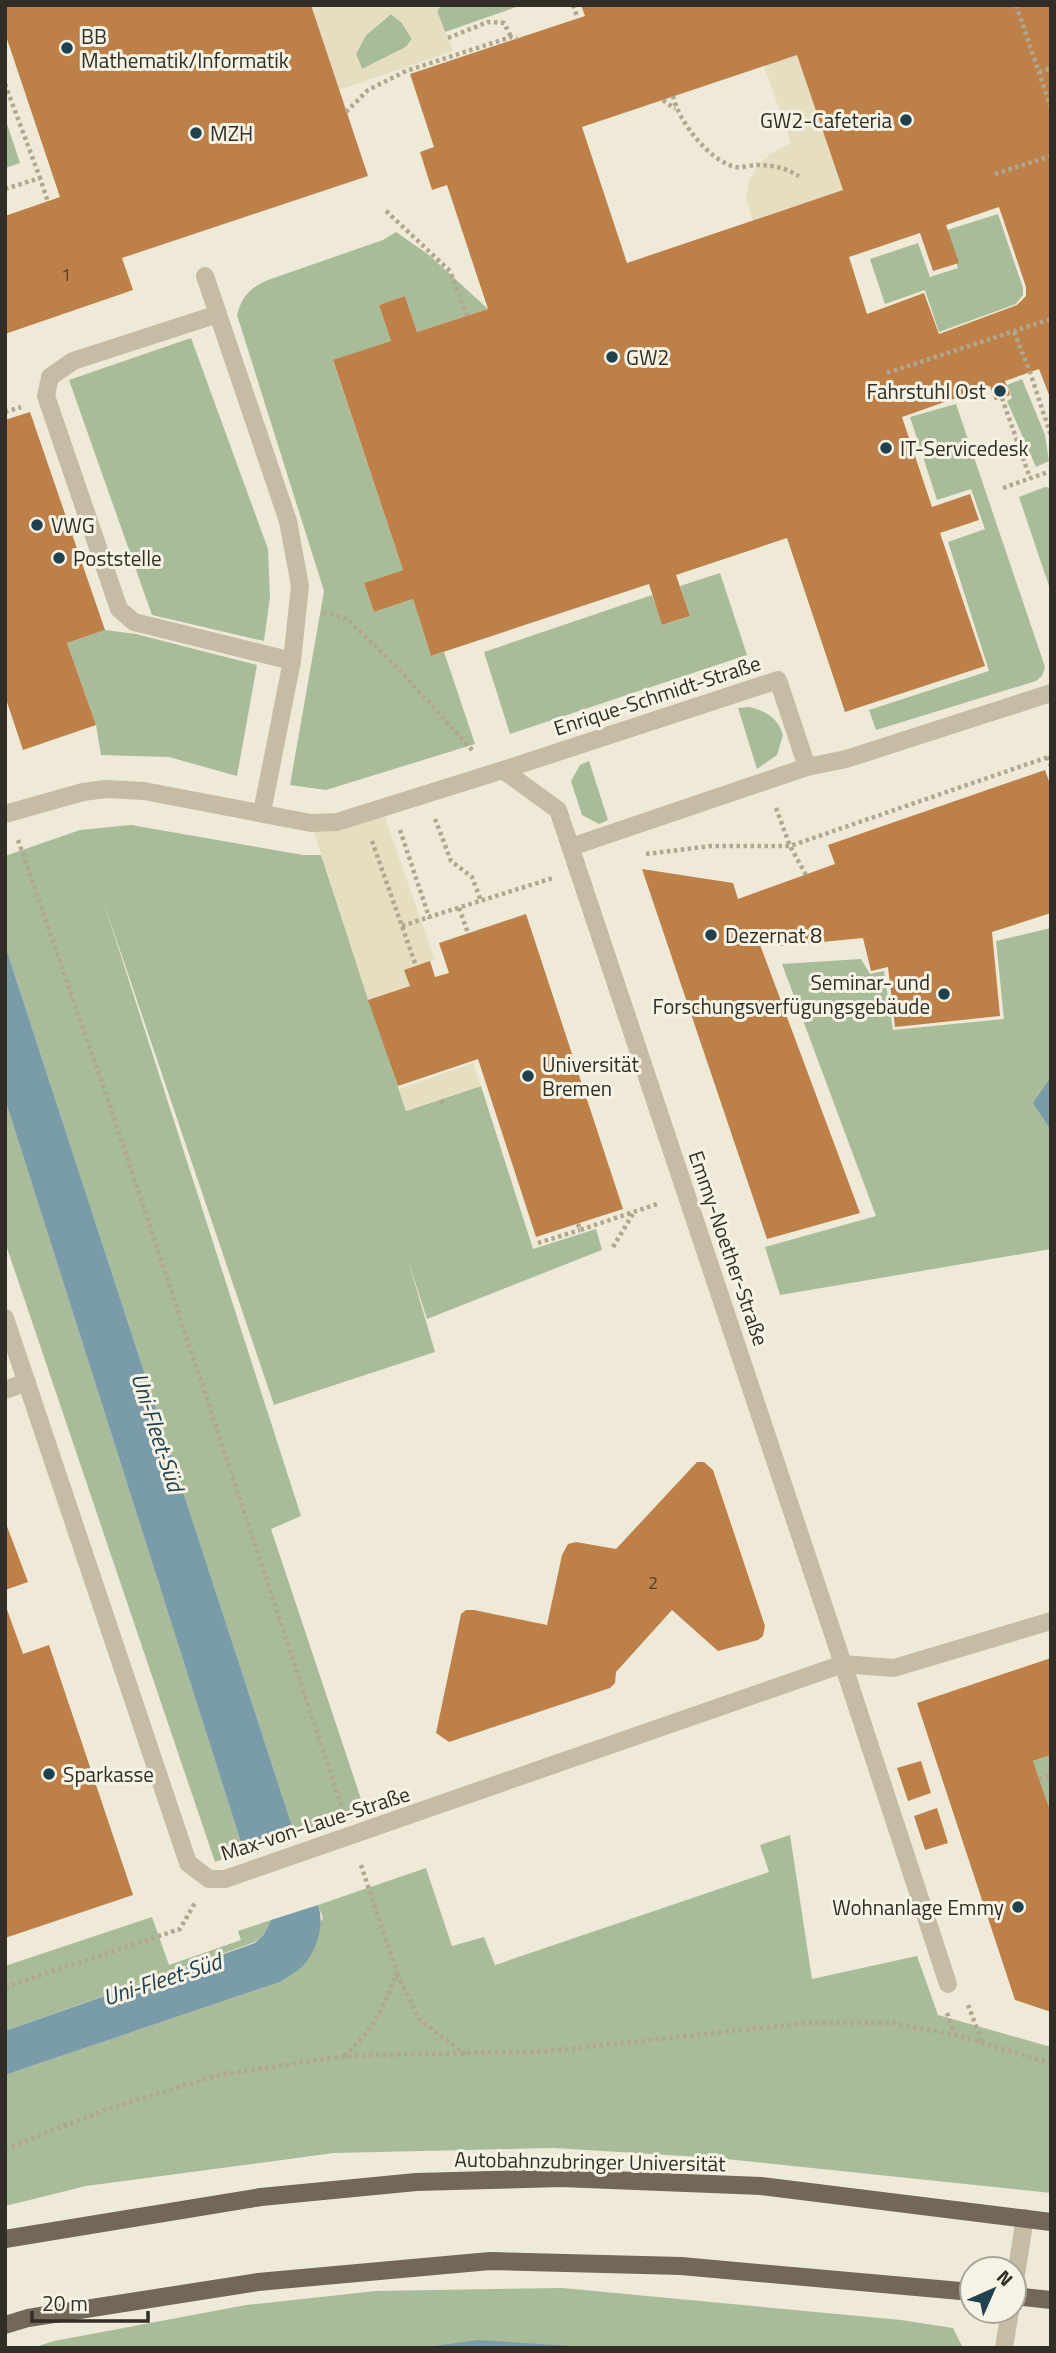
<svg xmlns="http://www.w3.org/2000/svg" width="1056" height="2353" font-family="'Titillium Web',sans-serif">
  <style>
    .green { fill: #a8bc9a }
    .plaza { fill: #e6dec0; fill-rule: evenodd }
    .water { fill: #7a9ca9 }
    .building { fill: #bd8048; fill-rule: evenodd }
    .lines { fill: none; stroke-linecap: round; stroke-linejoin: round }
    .path { stroke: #b1a690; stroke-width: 4.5; stroke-dasharray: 3.5 3.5; stroke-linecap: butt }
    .lane { stroke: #c6bca5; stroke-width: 18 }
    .street { stroke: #c6bca5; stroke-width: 18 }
    .primary { stroke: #736758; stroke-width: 18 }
    .poi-dot { fill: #1f4150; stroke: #f7f3e4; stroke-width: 2.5 }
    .labels { text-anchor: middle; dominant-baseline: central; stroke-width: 6; stroke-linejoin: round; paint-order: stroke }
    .number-label { font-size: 18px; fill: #55422e }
    .poi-label { font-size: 21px; fill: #322d26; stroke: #f7f3e4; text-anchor: start }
    .street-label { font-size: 21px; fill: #322d26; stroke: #f7f3e4 }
    .water-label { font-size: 23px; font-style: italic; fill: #1f4150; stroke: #f7f3e4 }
  </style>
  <rect width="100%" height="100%" fill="#efe9d8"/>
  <g class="green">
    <path d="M441 5H522L445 32 437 11Z"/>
    <path d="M391 14 402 23 412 39 406 47 362 69 356 54 366 35Z"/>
    <path d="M5 118 20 163 5 168Z"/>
    <path d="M998 214 1023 288V295L1016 304 939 332 925 290 885 304 870 259 918 243 930 277 958 268 947 230Z"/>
    <path d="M396 232 429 255 488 309 417 332 405 296 379 305 391 341 333 361 403 570 364 583 374 612 413 599 431 656 444 652 475 744 326 790 290 785 324 591 237 315C242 296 250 288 268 280L383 240Z"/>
    <path d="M191 338 268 549 270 597 264 641 152 615 69 380Z"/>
    <path d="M1022 379 1045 435 1049 461 1036 467 1007 401 1012 398 1007 385Z"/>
    <path d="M956 404 1045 667 1042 676 1036 681 876 730 869 710 989 671 948 542 985 529 971 489 937 500 910 417Z"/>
    <path d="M1045 487 1051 488V592L1019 497Z"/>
    <path d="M720 573 747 655 510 734 484 652 652 595 663 625 690 616 680 586Z"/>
    <path d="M105 630 136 634 257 665 237 776 169 757 101 755 96 725 67 643Z"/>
    <path d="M749 707C766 711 778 718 783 735L777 755 757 769 738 708Z"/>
    <path d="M589 761 608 820 599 824 582 815 571 781 580 765Z"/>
    <path d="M131 825 303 855H321L406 1111 481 1086 533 1249 596 1229 602 1250 427 1319 408 1260 435 1352 274 1405 103 900 301 1516 271 1529 365 1811 295 1835 5 945V856L80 830Z"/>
    <path d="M1051 928V1249L780 1295 765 1247 876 1216 782 964 861 959 870 974 884 971 893 1030 1004 1019 996 941Z"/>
    <path d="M5 1099 244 1852 215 1862 5 1242Z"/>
    <path d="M1051 1755V1813L1033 1761Z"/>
    <path d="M790 1835 812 1979 917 1956 938 2015 1051 2047V2193L716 2158 554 2148 334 2153 86 2186 5 2206V2075L280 1982 323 1918 318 1905 426 1868 452 1946 484 1937 495 1965 769 1872 760 1845Z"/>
    <path d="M152 1917 169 1965 241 1940 238 1931 271 1920 264 1934 255 1942 5 2031V1966Z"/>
    <path d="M562 2288 901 2320 953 2328 963 2348H32L54 2341 246 2305 376 2291Z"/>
  </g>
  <g class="plaza">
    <path d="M311 5H441L437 12 453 51 339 90ZM391 14 402 23 412 39 406 47 362 69 356 54 366 35Z"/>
    <path d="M797 55 843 190 753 220 746 198 749 181 758 165 772 153 791 143 764 66Z"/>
    <path d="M382 809 435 960 405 970 410 986 368 1000 311 823Z"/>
    <path d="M473 1063 481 1086 406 1111 399 1089Z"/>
  </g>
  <g class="water">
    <path d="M5 945 295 1835 244 1852 5 1099Z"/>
    <path d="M1051 1077V1130L1033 1103Z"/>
    <path d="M318 1905C325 1924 317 1949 304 1965 298 1971 287 1977 280 1982L5 2075V2031L255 1943 264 1934 271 1920Z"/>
    <path d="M478 2340 604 2348H420Z"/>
  </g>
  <g class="building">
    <path d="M5 5H311L368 176 122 258 133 290 5 334V216L60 197 5 33Z"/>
    <path d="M581 5H1051V400L1039 369 1005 381 1010 395 995 400 990 386 902 417 932 507 970 494 979 520 940 533 985 666 845 712 787 538 676 575 690 616 662 625 649 584 431 656 413 599 374 612 364 583 403 570 333 360 391 341 379 305 405 296 417 332 488 309 447 185 432 190 420 152 434 147 410 74 585 16ZM797 55 843 190 627 263 582 127ZM999 207 1026 287V296L1017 305 939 334 924 293 867 314 849 257 920 233 933 271 959 263 946 225Z"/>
    <path d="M30 412 105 630 67 643 96 725 23 750 5 696V420Z"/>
    <path d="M1045 770 1051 787V913L992 932 1000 1016 895 1027 888 967 871 971 863 938 780 946 776 938 759 942 860 1213 767 1239 642 869 733 883 738 899 835 864 828 845Z"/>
    <path d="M526 914 623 1209 536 1237 478 1059 398 1086 368 1000 410 986 404 970 430 961 435 977 449 973 439 943Z"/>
    <path d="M697 1462H704L713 1470 765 1626 763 1636 758 1640 718 1651 672 1610 616 1672 615 1683 610 1688 449 1742 436 1733 461 1614 466 1610H474L547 1625 562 1555 568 1544 576 1542 616 1549Z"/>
    <path d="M5 1521 28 1582 5 1590Z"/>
    <path d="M5 1604 23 1654 49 1645 133 1895 5 1938Z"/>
    <path d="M1051 1658V1755L1033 1761 1051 1813V2012L1015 2000 917 1703Z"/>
    <path d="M921 1761 931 1793 908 1801 897 1768Z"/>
    <path d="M937 1808 948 1843 925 1850 914 1816Z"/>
  </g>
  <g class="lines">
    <g class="path">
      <path d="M573 5 578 19"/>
      <path d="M1016 5 1051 108"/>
      <path d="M448 38 488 22 504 23 511 37"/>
      <path d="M1039 72 1051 68"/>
      <path d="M5 84 40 178"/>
      <path d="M673 96C678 121 710 162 736 167 742 168 751 165 757 165 774 165 785 168 799 176"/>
      <path d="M663 100 675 109"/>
      <path d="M346 112 368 90 406 71 511 37 517 38"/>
      <path d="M995 174 1051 156"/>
      <path d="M5 189 40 178 48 202"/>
      <path d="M386 211 450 271 467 316"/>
      <path d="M1014 332 1030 372 1051 436"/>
      <path d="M887 373 1051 319"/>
      <path d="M1002 398 1030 478"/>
      <path d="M5 412 21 407"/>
      <path d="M1003 488 1051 471"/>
      <path d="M323 612 346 618 394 664 473 751"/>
      <path d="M1047 757 1051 766"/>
      <path d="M776 808 790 846 806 875"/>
      <path d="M435 819 451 861 472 877 481 901"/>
      <path d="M400 830 429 917 553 878"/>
      <path d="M18 840 113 1115 343 1811"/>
      <path d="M372 841 416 966"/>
      <path d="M646 854 711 846H790L1051 756"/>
      <path d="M459 908 468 933"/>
      <path d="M402 926 429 917"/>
      <path d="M441 1100 443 1105"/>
      <path d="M578 1224 580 1230 660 1203"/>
      <path d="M538 1243 580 1230"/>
      <path d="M613 1247 634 1212"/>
      <path d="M1039 1779 1051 1775"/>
      <path d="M397 1974 419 2019 466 2055"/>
      <path d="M5 1987 180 1929 196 1901"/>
      <path d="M968 2005 982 2042"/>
      <path d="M947 2013 955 2034"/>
      <path d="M344 2056C374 2029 382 2010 397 1973L360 1862"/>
      <path d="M5 2149 113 2107 219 2075 344 2056 549 2051 806 2023H893L955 2035 1051 2063"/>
    </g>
    <g class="lane">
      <path d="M205 276 288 521 300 586 292 661 262 812"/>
      <path d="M218 314 73 361 50 377 46 396 119 609 134 622 292 661"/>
      <path d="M5 1390 27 1382"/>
      <path d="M948 1984 843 1664 894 1668 1051 1621"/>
    </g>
    <g class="street">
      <path d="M503 770 778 680 807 767"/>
      <path d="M5 814 83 792 106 789 144 791 311 823 337 822 503 770 558 810 843 1664 225 1879H209L188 1863 5 1318"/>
      <path d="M571 847 807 767 846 759 1051 693"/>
      <path d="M1014 2287 1025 2218"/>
      <path d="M1004 2348 1010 2311"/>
    </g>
    <g class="primary">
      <path d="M5 2239 261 2197 416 2182 561 2178 761 2186 1051 2222"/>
      <path d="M1014 2296 1051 2300"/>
      <path d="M5 2325 28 2318 258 2282 490 2261 681 2266 972 2292"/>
    </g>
  </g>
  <g class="poi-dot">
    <circle cx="67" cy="48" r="7"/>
    <circle cx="906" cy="120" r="7"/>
    <circle cx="196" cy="133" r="7"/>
    <circle cx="612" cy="357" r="7"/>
    <circle cx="1000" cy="391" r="7"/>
    <circle cx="886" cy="448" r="7"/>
    <circle cx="37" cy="525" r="7"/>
    <circle cx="59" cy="558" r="7"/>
    <circle cx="711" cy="935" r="7"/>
    <circle cx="944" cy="994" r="7"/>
    <circle cx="528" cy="1076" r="7"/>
    <circle cx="49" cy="1774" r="7"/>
    <circle cx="1018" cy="1907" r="7"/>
  </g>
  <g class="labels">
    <g class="number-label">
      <text x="66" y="274">1</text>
      <text x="653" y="1582">2</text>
    </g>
    <g class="poi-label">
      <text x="81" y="36">BB<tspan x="81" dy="24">Mathematik/Informatik</tspan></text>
      <text x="892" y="120" text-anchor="end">GW2-Cafeteria</text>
      <text x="210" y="133">MZH</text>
      <text x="626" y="357">GW2</text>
      <text x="986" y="391" text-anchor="end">Fahrstuhl Ost</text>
      <text x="900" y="448">IT-Servicedesk</text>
      <text x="51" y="525">VWG</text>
      <text x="73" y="558">Poststelle</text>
      <text x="725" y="935">Dezernat 8</text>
      <text x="930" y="982" text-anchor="end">Seminar- und<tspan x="930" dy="24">Forschungsverfügungsgebäude</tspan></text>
      <text x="542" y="1064">Universität<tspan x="542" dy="24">Bremen</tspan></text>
      <text x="63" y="1774">Sparkasse</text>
      <text x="1004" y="1907" text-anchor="end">Wohnanlage Emmy</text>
    </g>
    <g class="street-label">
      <text transform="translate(657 695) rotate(-18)">Enrique-Schmidt-Straße</text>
      <text transform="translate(729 1248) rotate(71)">Emmy-Noether-Straße</text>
      <text transform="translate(315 1823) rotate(-18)">Max-von-Laue-Straße</text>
      <text transform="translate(590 2161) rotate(1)">Autobahnzubringer Universität</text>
    </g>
    <g class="water-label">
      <text transform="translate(158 1432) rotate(72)">Uni-Fleet-Süd</text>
      <text transform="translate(162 1979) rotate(-18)">Uni-Fleet-Süd</text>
    </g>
  </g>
  <rect width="1056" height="2353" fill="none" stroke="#322d26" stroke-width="14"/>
  <g transform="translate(993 2290) rotate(45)"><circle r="33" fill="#f7f3e4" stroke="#a8a498" stroke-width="2"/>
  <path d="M0-5L12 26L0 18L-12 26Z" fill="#1f4150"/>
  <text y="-10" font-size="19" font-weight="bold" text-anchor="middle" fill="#322d26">N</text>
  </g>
  <path d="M32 2311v10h116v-10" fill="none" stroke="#322d26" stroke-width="3.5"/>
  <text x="42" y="2311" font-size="21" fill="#322d26" stroke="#f7f3e4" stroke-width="5" paint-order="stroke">20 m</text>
</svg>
